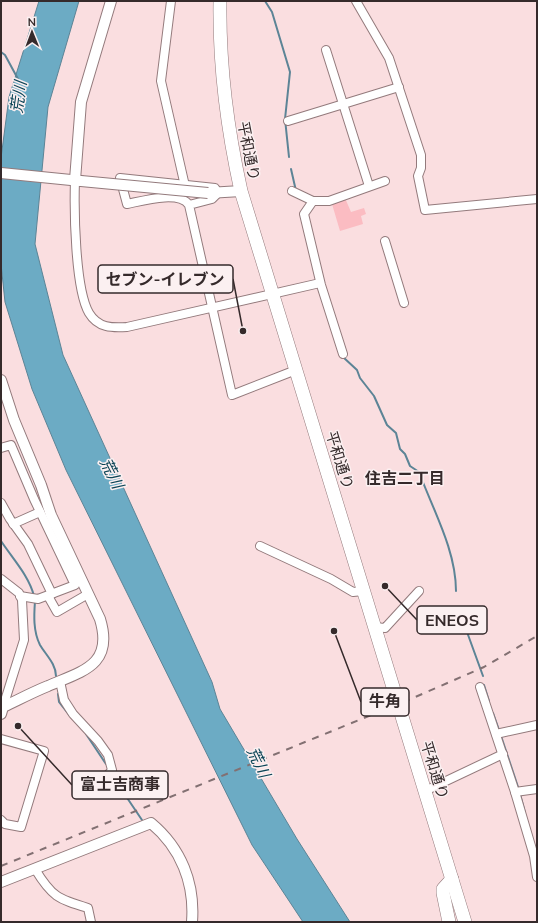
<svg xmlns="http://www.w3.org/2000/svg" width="538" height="923" font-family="Mulish,'Noto Sans JP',sans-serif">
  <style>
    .green { fill: #fbbcc2 }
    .water { fill: #6cabc4; stroke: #5c8496 }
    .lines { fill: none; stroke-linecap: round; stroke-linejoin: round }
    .stream { stroke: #5c8496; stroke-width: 2 }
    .minor-casing { stroke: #937a7c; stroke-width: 10 }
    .tertiary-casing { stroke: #937a7c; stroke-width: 12 }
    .trunk-casing { stroke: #937a7c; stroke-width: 14 }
    .minor { stroke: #fff; stroke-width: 8 }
    .tertiary { stroke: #fff; stroke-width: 10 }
    .trunk { stroke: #fff; stroke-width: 13 }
    .rail { stroke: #827072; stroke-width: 2; stroke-dasharray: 7 7; stroke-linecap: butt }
    .tertiary-bridge-casing { stroke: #937a7c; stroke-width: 12; stroke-linecap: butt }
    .tertiary-bridge { stroke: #fff; stroke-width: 10 }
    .labels { text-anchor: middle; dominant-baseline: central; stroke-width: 3; stroke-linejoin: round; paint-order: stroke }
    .street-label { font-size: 15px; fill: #352a2b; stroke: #fbf0f1 }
    .water-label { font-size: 16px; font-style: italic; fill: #0d4557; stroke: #fbf0f1 }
    .neighbourhood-label { font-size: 16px; font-weight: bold; fill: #352a2b; stroke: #fbf0f1 }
    .leader { fill: none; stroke: #352a2b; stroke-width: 1.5 }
    .callout-dot { fill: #352a2b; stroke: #fbf0f1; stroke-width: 1.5 }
    .callout { fill: #fbf0f1; stroke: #352a2b; stroke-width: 1.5 }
    .callout-label { font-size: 16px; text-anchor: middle; font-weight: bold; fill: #352a2b }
  </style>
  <rect width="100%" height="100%" fill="#fadee0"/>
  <path class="green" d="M345 198 351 212 364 208 366 214 361 216 363 224 340 231 332 204Z"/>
  <path class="water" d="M39 1H79L48 107 35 244 63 355 212 682 220 709 297 839 350 922H303L252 845 66 470 32 389 5 302 1 264V158L9 97Z"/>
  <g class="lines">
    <g class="stream">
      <path d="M265 1 272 12 290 72 285 119 289 157"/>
      <path d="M1 52 5 55 18 79"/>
      <path d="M291 169 296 191"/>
      <path d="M343 357 357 370 360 378 374 396 387 425 396 433 400 449 405 454 410 466 419 472C433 510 456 550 456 591"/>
      <path d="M1 541C13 559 29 576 34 596"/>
      <path d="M35 601C34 615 33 631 40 645 46 655 56 664 56 676"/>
      <path d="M467 632 483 676"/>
      <path d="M484 685 489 701"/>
      <path d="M58 694 59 702 70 716"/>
      <path d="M493 713 499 730"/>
      <path d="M86 734 106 764"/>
      <path d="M501 736 519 790"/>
      <path d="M113 777 142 820"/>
      <path d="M520 794 525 813"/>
    </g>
    <defs>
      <g id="minor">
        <path d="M171 1 161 81 185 186"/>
        <path d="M356 1 389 58 421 155V168L418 176 425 210 537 199"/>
        <path d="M326 50 369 186"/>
        <path d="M288 121 399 87"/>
        <path d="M75 180C74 210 75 289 89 313 98 328 112 328 127 327L320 283"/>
        <path d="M292 191 313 201"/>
        <path d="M189 205 212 199 218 193 215 188 120 178 127 204C142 201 179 190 189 205L232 395 296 370"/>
        <path d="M385 241 404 303"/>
        <path d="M343 354 321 285 304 214 313 201H329L385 181"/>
        <path d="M1 448 11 445 34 499 75 585 38 599 20 596"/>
        <path d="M1 503 10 519 28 544 52 594"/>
        <path d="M13 524 40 512"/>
        <path d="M260 546 331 579 353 592 363 591"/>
        <path d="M1 579 19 593 22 600 24 640 3 707"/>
        <path d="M48 596 57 612 88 594"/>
        <path d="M374 627 385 628 419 591"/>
        <path d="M60 681 64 700 73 714 98 741 108 755 112 770 107 776"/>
        <path d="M480 687 515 792 534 856 537 877"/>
        <path d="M496 734 537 725"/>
        <path d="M1 739 44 751 21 827 5 824 1 820"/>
        <path d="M425 791 503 754"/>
        <path d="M515 792 537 789"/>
        <path d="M35 869C52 897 58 899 88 908L91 922"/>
      </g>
      <g id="tertiary">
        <path d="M1 173 81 181"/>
        <path d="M75 180 81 102 111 1"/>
        <path d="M208 193 241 191"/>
        <path d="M1 380 14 420 41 485 51 515 100 619C114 665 83 671 48 686 33 692 18 700 3 707L1 714"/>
        <path d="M1 882 151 823C181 848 195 883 192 922"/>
      </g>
      <g id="trunk">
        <path d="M220 1C219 66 227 128 241 191L465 922"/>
        <path d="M449 922 443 893V889L452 879"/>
      </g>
    </defs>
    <use href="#minor" class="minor-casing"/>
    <use href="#tertiary" class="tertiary-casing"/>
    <use href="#trunk" class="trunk-casing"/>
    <use href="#minor" class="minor"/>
    <use href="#tertiary" class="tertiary"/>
    <use href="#trunk" class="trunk"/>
    <path class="rail" d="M1 866 413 698 484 667 537 636"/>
    <defs>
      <path id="tertiary-bridge" d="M81 181 208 193"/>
    </defs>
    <use href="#tertiary-bridge" class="tertiary-bridge-casing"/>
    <use href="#tertiary-bridge" class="tertiary-bridge"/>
  </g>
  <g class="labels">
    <g class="street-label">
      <text transform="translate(249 151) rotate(79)">平和通り</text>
      <text transform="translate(340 460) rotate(73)">平和通り</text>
      <text transform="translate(435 770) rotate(73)">平和通り</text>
    </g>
    <g class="water-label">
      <text transform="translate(18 97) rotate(-82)">荒川</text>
      <text transform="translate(112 473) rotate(63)">荒川</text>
      <text transform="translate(259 762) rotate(64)">荒川</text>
    </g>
    <g class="neighbourhood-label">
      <text x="405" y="478">住吉二丁目</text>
    </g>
  </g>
  <path class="leader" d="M243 331L233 279M385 586L417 620M334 631L361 702M18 726L72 785"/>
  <g class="callout-dot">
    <circle cx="243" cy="331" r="4"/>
    <circle cx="385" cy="586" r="4"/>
    <circle cx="334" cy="631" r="4"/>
    <circle cx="18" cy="726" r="4"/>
  </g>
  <g class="callout">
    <rect x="98" y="265" width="135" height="28" rx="4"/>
    <rect x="417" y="606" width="70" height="28" rx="4"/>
    <rect x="361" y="688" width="48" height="28" rx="4"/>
    <rect x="72" y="771" width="96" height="28" rx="4"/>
  </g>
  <g class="callout-label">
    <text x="165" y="285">セブン-イレブン</text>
    <text x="452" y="626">ENEOS</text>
    <text x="385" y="707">牛角</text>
    <text x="120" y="790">富士吉商事</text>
  </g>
  <rect width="538" height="923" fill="none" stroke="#352a2b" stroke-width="4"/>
  <g transform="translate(32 32) rotate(359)" stroke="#fbf0f1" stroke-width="3" paint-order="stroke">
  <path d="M0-3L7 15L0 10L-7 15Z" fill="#352a2b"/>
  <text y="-6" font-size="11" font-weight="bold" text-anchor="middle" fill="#352a2b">N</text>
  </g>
</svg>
